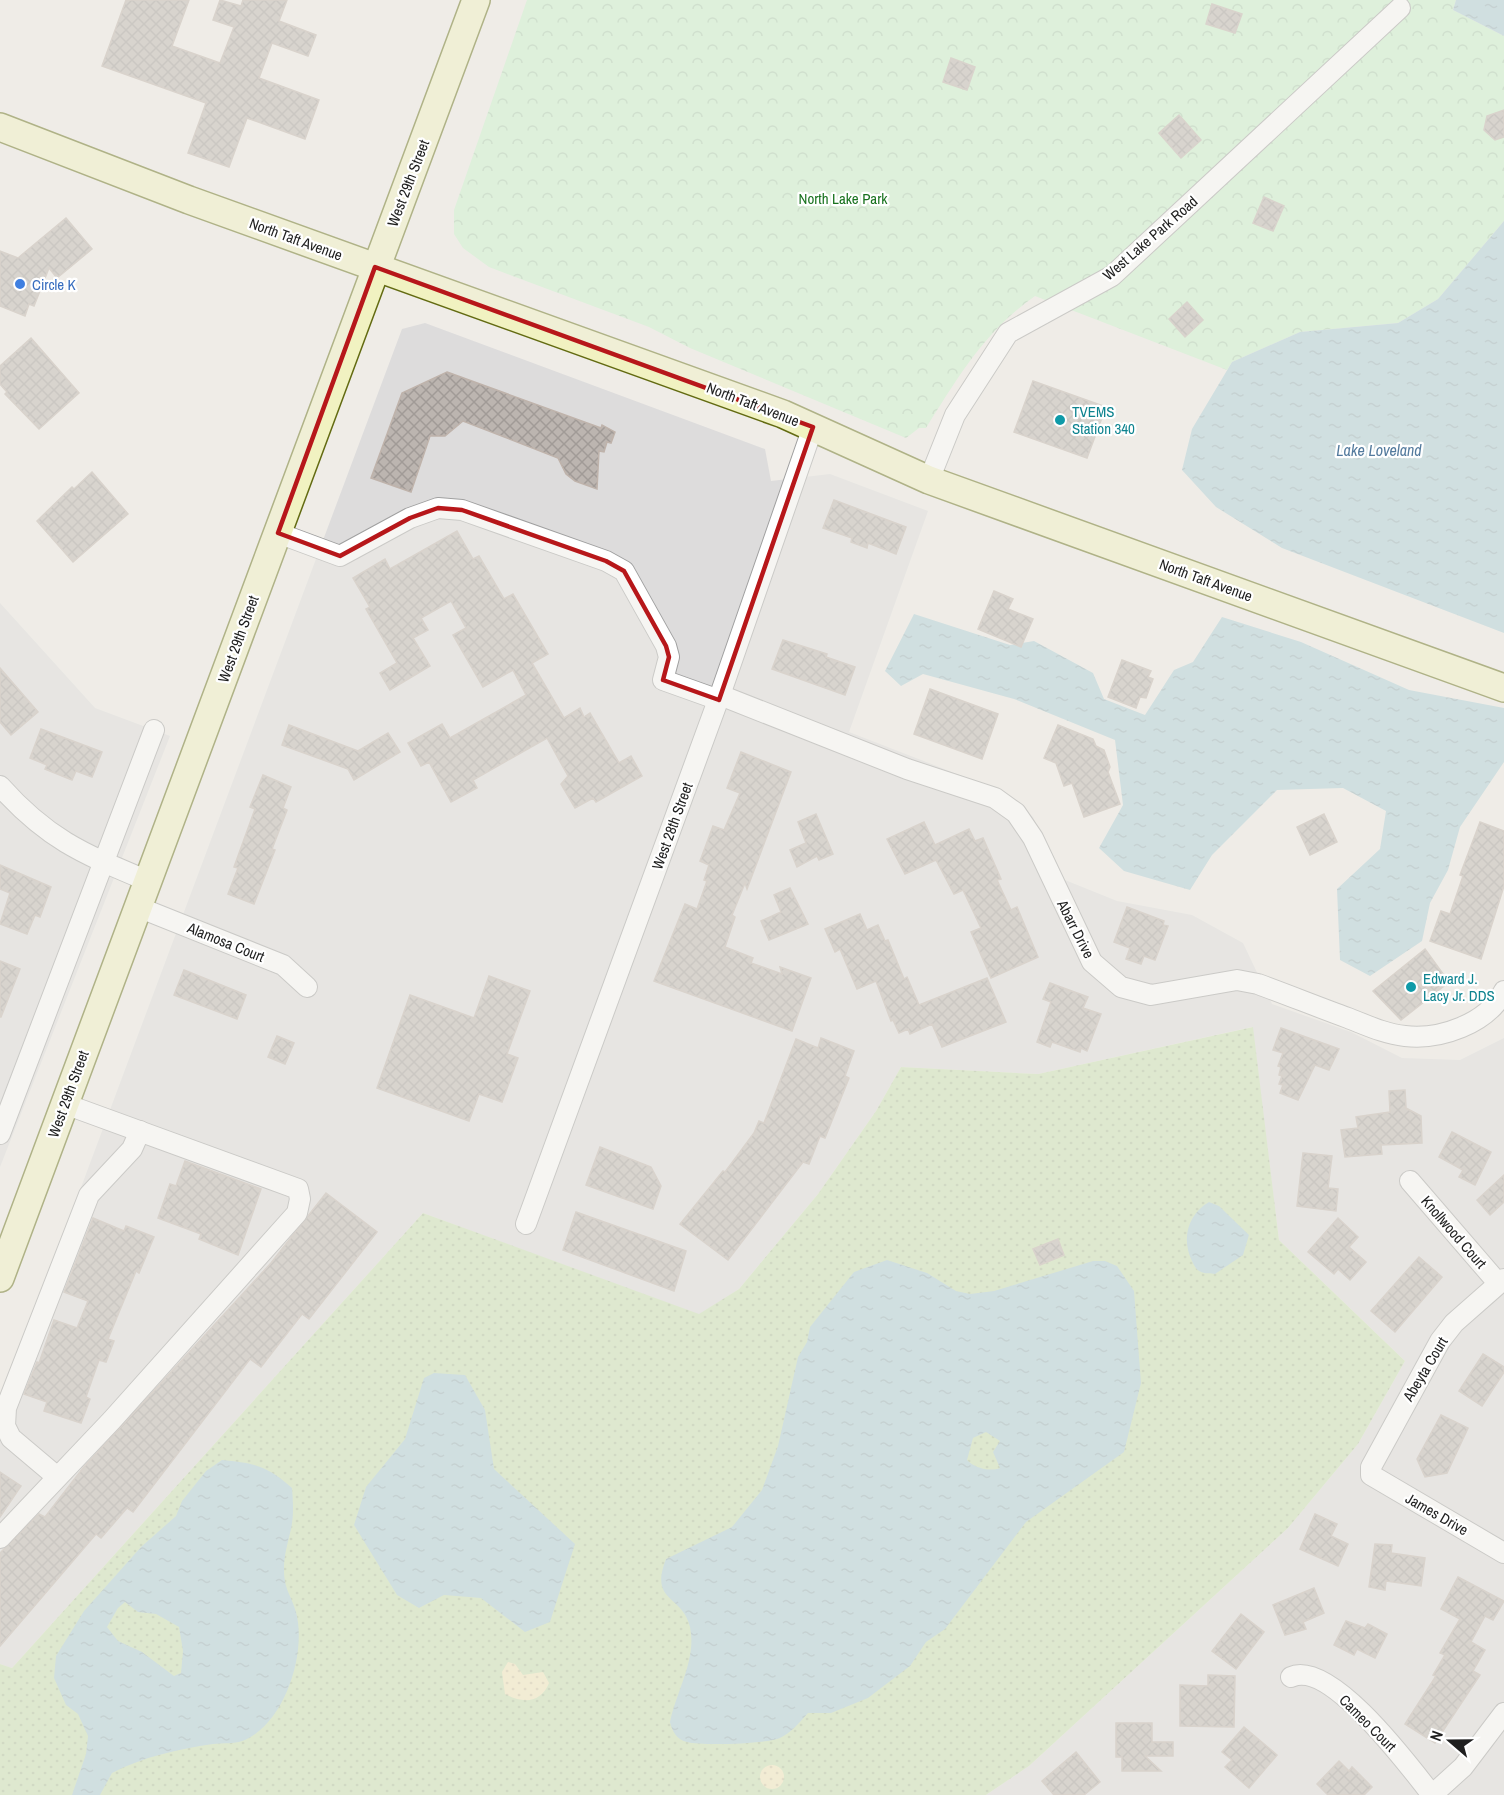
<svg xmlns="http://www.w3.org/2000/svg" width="1504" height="1795" font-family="'Archivo Narrow',sans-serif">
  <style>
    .residential { fill: #dddcdc }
    .grass { fill: url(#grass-dots) }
    .sand { fill: url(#sand-dots) }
    .park { fill: url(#park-crowns) }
    .water { fill: url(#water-ripples); fill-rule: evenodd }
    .building { fill: url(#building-cross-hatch); stroke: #bfb3ab; stroke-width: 1.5 }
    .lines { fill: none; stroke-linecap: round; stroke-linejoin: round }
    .minor-casing { stroke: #a0a0a0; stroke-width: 22 }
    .secondary-casing { stroke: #636b12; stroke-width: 30 }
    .minor { stroke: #fff; stroke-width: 20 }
    .secondary { stroke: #f1f2c1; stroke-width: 27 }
    .marked { fill: none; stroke: #b7171a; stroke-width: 4.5; stroke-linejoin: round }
    .shop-dot { fill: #3f7fe0; stroke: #fff; stroke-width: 2 }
    .culture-dot { fill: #0f9aa8; stroke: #fff; stroke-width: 2 }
    .labels { text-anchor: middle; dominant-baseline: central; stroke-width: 4.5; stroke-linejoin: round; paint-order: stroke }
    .street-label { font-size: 15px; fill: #1f1f1f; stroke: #fff }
    .park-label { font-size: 15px; fill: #18721e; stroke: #fff }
    .shop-label { font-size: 15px; fill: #366cbe; stroke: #fff; text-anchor: start }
    .culture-label { font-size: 15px; fill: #0d838f; stroke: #fff; text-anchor: start }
    .water-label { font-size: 16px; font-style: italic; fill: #537a9d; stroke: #fff }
  </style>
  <defs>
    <pattern id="grass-dots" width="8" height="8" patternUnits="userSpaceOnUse" patternTransform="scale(1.5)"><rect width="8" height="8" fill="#cbe3b2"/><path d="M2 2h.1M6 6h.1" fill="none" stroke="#aec299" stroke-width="1.8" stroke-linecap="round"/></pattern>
    <pattern id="sand-dots" width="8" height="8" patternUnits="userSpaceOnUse" patternTransform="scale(1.5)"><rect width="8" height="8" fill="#f7eabd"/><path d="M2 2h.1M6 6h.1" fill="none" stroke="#d3c8a2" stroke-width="1.8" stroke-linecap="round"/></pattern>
    <pattern id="park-crowns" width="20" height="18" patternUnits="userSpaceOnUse" patternTransform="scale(1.5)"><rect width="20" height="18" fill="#c9f3cc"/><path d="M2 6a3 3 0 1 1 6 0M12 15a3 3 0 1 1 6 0" fill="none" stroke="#acd0af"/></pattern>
    <pattern id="water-ripples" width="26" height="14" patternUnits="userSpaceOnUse" patternTransform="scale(1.5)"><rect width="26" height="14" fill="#acced7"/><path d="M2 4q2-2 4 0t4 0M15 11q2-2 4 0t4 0" fill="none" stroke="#94b0b8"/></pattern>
    <pattern id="building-cross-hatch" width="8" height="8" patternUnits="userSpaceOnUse" patternTransform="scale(1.5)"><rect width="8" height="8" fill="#bcb5b0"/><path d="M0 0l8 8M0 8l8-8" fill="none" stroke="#a19b97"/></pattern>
  </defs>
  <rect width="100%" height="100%" fill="#efece7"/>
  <g class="residential">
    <path d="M425 323 765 449 771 481 830 474 928 511 849 732 1006 793 1033 817 1060 878 1117 901 1192 915 1243 943 1272 1004 1351 1032 1402 1058 1460 1060 1504 1038V1795H986L1029 1766 1288 1528 1358 1444 1405 1361 1279 1240 1252 1027 1038 1074 901 1067 876 1111 818 1194 739 1289 699 1315 423 1213 12 1668 0 1664V1404L402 329Z"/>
    <path d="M0 603 95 708 170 736 0 1167Z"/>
  </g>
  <path class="grass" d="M1253 1027 1279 1240 1405 1361 1358 1444 1288 1528 1029 1766 986 1795H0V1664L12 1668 423 1213 699 1314 739 1289 818 1194 876 1111 901 1067 1038 1074Z"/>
  <g class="sand">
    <path d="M508 1662 515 1664 523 1675 543 1672 549 1683C541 1703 523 1704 505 1694L502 1672Z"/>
    <circle cx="772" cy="1777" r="12"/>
  </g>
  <path class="park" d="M527 0H1456L1453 10 1504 36V221L1438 299 1398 323 1300 332 1232 362 1227 370 1035 296C985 331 958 377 926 428H919L906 438 690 348 649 327 489 267 463 248 454 234V210Z"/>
  <g class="water">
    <path d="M1456 0H1504V36L1453 10Z"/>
    <path d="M1504 221V633L1282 548 1216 507 1182 470 1192 429 1232 362 1300 332 1398 323 1438 299Z"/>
    <path d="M914 614 1010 645 1034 641 1093 673 1104 699 1145 715 1174 670 1193 662 1222 617 1301 642 1409 690 1504 708V762L1460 827 1448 870 1430 903 1422 941 1370 976 1340 960 1337 889 1380 849 1386 811 1343 788 1277 790 1212 855 1190 890 1124 871 1099 848 1123 805 1115 740 1014 699 923 674 901 686 885 671Z"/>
    <path d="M1209 1202 1219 1206 1249 1235 1243 1255 1215 1274C1211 1273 1205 1274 1201 1272 1196 1270 1194 1265 1192 1261 1181 1239 1188 1214 1209 1202Z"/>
    <path d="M887 1260 927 1273 956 1291 970 1294 994 1291 1093 1261H1105L1117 1266 1134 1291 1141 1383 1124 1452 1026 1522 945 1629 926 1642 910 1666 868 1698 831 1713H808C800 1722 791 1733 780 1738 767 1744 701 1746 687 1742 677 1740 672 1731 670 1722 676 1692 697 1659 690 1627 682 1594 649 1603 666 1559L732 1527 762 1490 778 1446 798 1357 807 1342 810 1327 854 1272ZM986 1432 1000 1441 993 1452 1000 1468C990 1472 974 1468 967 1460L973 1438Z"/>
    <path d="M434 1373 465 1375 485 1410 494 1469 575 1544 550 1622 525 1632 481 1598 444 1595 419 1608 397 1595 354 1525 366 1487 405 1439 424 1378Z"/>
    <path d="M222 1460C254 1463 268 1466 292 1488 293 1501 294 1515 291 1529 288 1543 284 1554 284 1569 284 1590 291 1594 296 1612 307 1653 285 1722 245 1740 236 1744 223 1743 213 1744 178 1749 143 1757 112 1773L100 1795H72L86 1754 88 1736 78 1714 66 1705 54 1678 56 1656 84 1611 141 1547 176 1516 182 1501 206 1471ZM125 1602 138 1612 156 1614 179 1627 183 1651 181 1673 174 1676 142 1652 118 1641 107 1627 118 1608Z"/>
  </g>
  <g class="building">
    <path d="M126 0H189L172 46 220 63 234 27 213 20 220 0 241 6 243 0H287L279 21 316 35 308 56 272 43 259 78 319 100 305 139 247 118 229 167 188 153 206 103 102 66Z"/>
    <path d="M1212 4 1242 14 1235 33 1206 24Z"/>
    <path d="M951 58 975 67 967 90 943 82Z"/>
    <path d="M1504 110V137L1495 140 1484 130 1487 116Z"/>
    <path d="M1179 115 1201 140 1181 158 1159 133Z"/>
    <path d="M1264 197 1284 206 1273 231 1253 223Z"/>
    <path d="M66 218 92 249 57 278 49 268 34 306 29 304 25 316 0 306V251L18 258Z"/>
    <path d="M1187 302 1203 320 1185 337 1169 319Z"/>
    <path d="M31 338 79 393 39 429 5 394 7 392 0 384V366Z"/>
    <path d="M447 372 601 428 602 425 615 432 611 443 607 442 604 452 599 451 597 489 575 481 566 474 558 458 463 421 445 436H430L411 492 371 478 402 393Z"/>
    <path d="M1033 381 1106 407 1087 458 1014 432Z"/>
    <path d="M92 472 128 514 73 562 37 521 72 487 74 489Z"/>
    <path d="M834 500 906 527 896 554 868 543 867 548 851 542 852 538 823 528Z"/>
    <path d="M457 531 473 559 479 556 504 599 513 594 548 654 532 663 564 718 580 708 584 717 590 713 619 763 631 756 642 776 596 802 593 798 575 808 561 784 568 776 547 738 473 780 477 788 451 802 429 762 421 766 408 743 442 724 450 738 526 695 513 670 483 687 453 635 466 628 451 601 421 618 428 630 413 638 430 666 390 690 380 673 397 663 366 609 370 607 353 578 385 559 390 569Z"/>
    <path d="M994 591 1013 599 1008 609 1033 619 1021 647 978 629Z"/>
    <path d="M783 640 827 654 826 657 855 667 845 695 772 669Z"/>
    <path d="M1122 660 1151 671 1148 677 1153 679 1146 698 1140 697 1136 708 1108 697Z"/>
    <path d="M0 668 38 712 11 735 0 722Z"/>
    <path d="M930 689 998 714 982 759 914 734Z"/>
    <path d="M289 725 358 751 388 733 400 752 354 780 348 769 282 745Z"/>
    <path d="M1058 725 1093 739 1096 746 1104 750 1110 767 1108 772 1120 804 1084 817 1072 783 1064 786 1056 763 1044 758Z"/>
    <path d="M41 729 102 752 92 777 76 771 72 780 45 769 47 765 30 758Z"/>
    <path d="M741 752 791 772 747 889 745 883 732 915 735 917 725 947 753 958 751 963 782 974 780 967 811 978 792 1031 654 981 685 904 697 909 707 881 704 880 709 865 700 861 713 826 724 830 740 793 727 788Z"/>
    <path d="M263 775 291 787 283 808 287 810 272 849 275 850 254 904 228 894 238 868 234 867 255 809 250 807Z"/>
    <path d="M816 814 833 854 819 860 817 856 797 867 790 850 806 843 798 822Z"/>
    <path d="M1324 814 1337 842 1310 855 1297 827Z"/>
    <path d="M924 822 935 845 969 829 975 841 983 838 1001 879 997 880 1011 910 1017 907 1038 957 991 978 971 932 981 928 963 890 954 894 936 860 905 874 887 839Z"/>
    <path d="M1480 822 1504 831V886L1481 959 1430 941 1441 911 1450 914 1463 876 1460 875Z"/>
    <path d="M0 865 51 887 40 917 35 915 27 934 0 924 10 893 0 889Z"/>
    <path d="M790 888 808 924 769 940 761 921 781 912 774 895Z"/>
    <path d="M1127 907 1164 921 1163 925 1168 926 1155 960 1144 956 1141 964 1126 959 1130 948 1114 942Z"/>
    <path d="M860 914 867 930 878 925 885 941 888 940 904 979 907 977 919 1005 987 978 1006 1022 942 1047 932 1024 910 1034 908 1029 899 1033 893 1020 891 1021 876 981 857 989 840 949 835 952 825 929Z"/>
    <path d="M1425 949 1449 982 1401 1020 1373 991Z"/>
    <path d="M0 961 20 969 1 1017H0Z"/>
    <path d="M184 970 246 995 237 1019 174 995Z"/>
    <path d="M489 976 530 991 507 1054 518 1058 502 1102 479 1094 469 1121 377 1088 410 995 474 1018Z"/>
    <path d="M1050 983 1088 997 1083 1008 1101 1014 1087 1051 1081 1048 1080 1052 1052 1042 1050 1047 1037 1042 1051 1002 1043 999Z"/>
    <path d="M1281 1028 1339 1049 1329 1070 1315 1065 1298 1100 1280 1093 1283 1085 1279 1084 1282 1076 1279 1075 1281 1067 1278 1066 1283 1053 1273 1050Z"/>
    <path d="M277 1036 294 1043 285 1064 268 1057Z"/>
    <path d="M821 1038 854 1051 845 1076 849 1078 825 1138 820 1136 809 1164 803 1162 728 1260 680 1224 723 1171 725 1172 754 1133 759 1121 764 1123 796 1039 818 1048Z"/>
    <path d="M1405 1090 1406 1107H1404L1421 1116 1422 1143 1381 1145 1382 1154 1345 1157 1341 1130 1358 1128 1356 1117 1390 1112 1389 1091Z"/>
    <path d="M1452 1132 1491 1152 1475 1185 1459 1177 1463 1170 1439 1157Z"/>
    <path d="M600 1147 651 1167 661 1186 653 1209 586 1185Z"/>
    <path d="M1303 1153 1332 1156 1328 1188 1338 1189 1336 1211 1297 1206Z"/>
    <path d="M185 1161 261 1189 238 1255 199 1239 201 1234 158 1218 170 1184 176 1186Z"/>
    <path d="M1504 1175V1202L1490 1215 1477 1200Z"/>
    <path d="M326 1193 377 1232 309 1319 302 1314 261 1367 250 1359 133 1512 127 1508 101 1538 96 1534 0 1646V1553L39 1514 45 1517 83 1468 271 1263Z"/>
    <path d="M576 1212 686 1251 674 1291 563 1250Z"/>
    <path d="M93 1218 124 1231 126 1226 154 1237 139 1273 136 1271 108 1339 114 1341 106 1362 99 1360 86 1397 90 1399 81 1423 44 1411 47 1402 24 1394 37 1362 39 1363 54 1320 77 1328 88 1301 64 1292Z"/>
    <path d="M1338 1218 1358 1237 1349 1247 1366 1262 1350 1280 1338 1269 1334 1274 1308 1252Z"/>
    <path d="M1058 1239 1064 1255 1040 1265 1033 1249Z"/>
    <path d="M1419 1257 1442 1277 1395 1332 1371 1311Z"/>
    <path d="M1483 1354 1504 1367V1372L1482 1406 1459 1391Z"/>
    <path d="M1441 1415 1468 1428 1447 1473 1425 1477 1417 1459Z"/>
    <path d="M0 1472 21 1486 0 1517Z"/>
    <path d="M1315 1514 1337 1524 1331 1536 1348 1544 1338 1566 1300 1549Z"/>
    <path d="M1375 1544 1392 1545 1391 1553 1425 1558 1421 1586 1386 1581 1385 1590 1369 1587Z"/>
    <path d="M1458 1577 1504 1601 1493 1620 1485 1616 1471 1642 1485 1650 1473 1671 1480 1675 1435 1743 1405 1724 1436 1676 1433 1675 1445 1655 1440 1653 1460 1619 1441 1609Z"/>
    <path d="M1314 1588 1324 1613 1303 1622 1306 1629 1285 1635 1273 1605Z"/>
    <path d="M1241 1614 1264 1632 1236 1669 1212 1651Z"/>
    <path d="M1346 1621 1365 1628 1368 1624 1387 1634 1375 1658 1357 1649 1354 1655 1334 1645Z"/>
    <path d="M1208 1675 1235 1676 1234 1727 1180 1726V1685L1208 1686Z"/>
    <path d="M1116 1723H1152V1742H1173V1756H1145L1161 1771H1122V1757H1116Z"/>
    <path d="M1244 1727 1277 1755 1249 1788 1225 1767 1232 1760 1222 1752Z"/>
    <path d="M1076 1752 1100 1782 1084 1795H1054L1042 1781Z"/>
    <path d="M1339 1761 1349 1771 1352 1767 1372 1787 1364 1795H1328L1317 1784Z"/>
  </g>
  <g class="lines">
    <defs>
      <g id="minor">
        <path d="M929 480 955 415 1008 333 1112 276 1400 8"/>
        <path d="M278 533 340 556 410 518 438 508 462 510 606 561 624 571 666 646 669 657 663 680 719 700"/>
        <path d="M720 695 907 769 995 798 1016 813 1033 838 1092 962 1121 987 1151 995 1237 980 1258 984C1288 995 1318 1007 1348 1018 1366 1025 1385 1034 1405 1036 1440 1040 1487 1024 1504 991"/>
        <path d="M0 786C48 840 84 854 148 881"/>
        <path d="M138 907 283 965 307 987"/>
        <path d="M0 1134 154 730"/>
        <path d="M1410 1181 1498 1283"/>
        <path d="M526 1224 720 695 813 427"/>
        <path d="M1504 1279 1454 1323 1440 1341 1371 1467V1475L1504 1553"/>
        <path d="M56 1476 11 1438 5 1426 6 1408 89 1195 132 1149 140 1131"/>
        <path d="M0 1538 112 1420 297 1213 300 1199 298 1189 65 1104"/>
        <path d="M1291 1677C1330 1659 1410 1767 1432 1795"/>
        <path d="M1432 1795 1463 1767 1504 1713"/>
      </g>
      <g id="secondary">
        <path d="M0 127 189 200 783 414 929 480 1504 688"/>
        <path d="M0 1278 476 0"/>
      </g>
    </defs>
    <use href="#minor" class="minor-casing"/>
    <use href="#secondary" class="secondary-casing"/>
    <use href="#minor" class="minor"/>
    <use href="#secondary" class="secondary"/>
  </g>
  <path d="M0 0H1504V1795H0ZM375 267 813 427 719 700 663 680 669 657 666 646 624 571 606 561 462 510 438 508 410 518 340 556 278 533Z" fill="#efece7" fill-opacity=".55" fill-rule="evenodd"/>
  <path class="marked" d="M375 267 813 427 719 700 663 680 669 657 666 646 624 571 606 561 462 510 438 508 410 518 340 556 278 533Z"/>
  <circle class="shop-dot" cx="20" cy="284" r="6"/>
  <g class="culture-dot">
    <circle cx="1060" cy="420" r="6"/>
    <circle cx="1411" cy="987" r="6"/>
  </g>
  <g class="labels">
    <g class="street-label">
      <text transform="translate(408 183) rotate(-69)">West 29th Street</text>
      <text transform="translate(1150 238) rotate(-41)">West Lake Park Road</text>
      <text transform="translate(296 239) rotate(20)">North Taft Avenue</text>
      <text transform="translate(753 404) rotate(21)">North Taft Avenue</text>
      <text transform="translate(1206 580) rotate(20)">North Taft Avenue</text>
      <text transform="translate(238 639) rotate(-70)">West 29th Street</text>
      <text transform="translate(672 826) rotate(-70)">West 28th Street</text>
      <text transform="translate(1076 929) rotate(63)">Abarr Drive</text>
      <text transform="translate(226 942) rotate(22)">Alamosa Court</text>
      <text transform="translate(68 1094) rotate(-70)">West 29th Street</text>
      <text transform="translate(1454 1232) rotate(49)">Knollwood Court</text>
      <text transform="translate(1425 1369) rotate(-59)">Abeyta Court</text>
      <text transform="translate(1437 1514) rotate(30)">James Drive</text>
      <text transform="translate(1368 1723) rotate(45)">Cameo Court</text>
    </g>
    <g class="park-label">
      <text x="843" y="198">North Lake Park</text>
    </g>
    <g class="shop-label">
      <text x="32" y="284">Circle K</text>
    </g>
    <g class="culture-label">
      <text x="1072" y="411">TVEMS<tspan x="1072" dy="17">Station 340</tspan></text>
      <text x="1423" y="978">Edward J.<tspan x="1423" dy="17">Lacy Jr. DDS</tspan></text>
    </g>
    <g class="water-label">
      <text x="1379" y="450">Lake Loveland</text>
    </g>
  </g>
  <g transform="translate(1450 1741) rotate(290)" stroke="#ffffff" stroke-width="4.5" paint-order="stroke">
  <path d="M0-4.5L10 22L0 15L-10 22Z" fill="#1f1f1f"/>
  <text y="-9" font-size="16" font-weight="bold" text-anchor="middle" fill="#1f1f1f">N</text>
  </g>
</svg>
